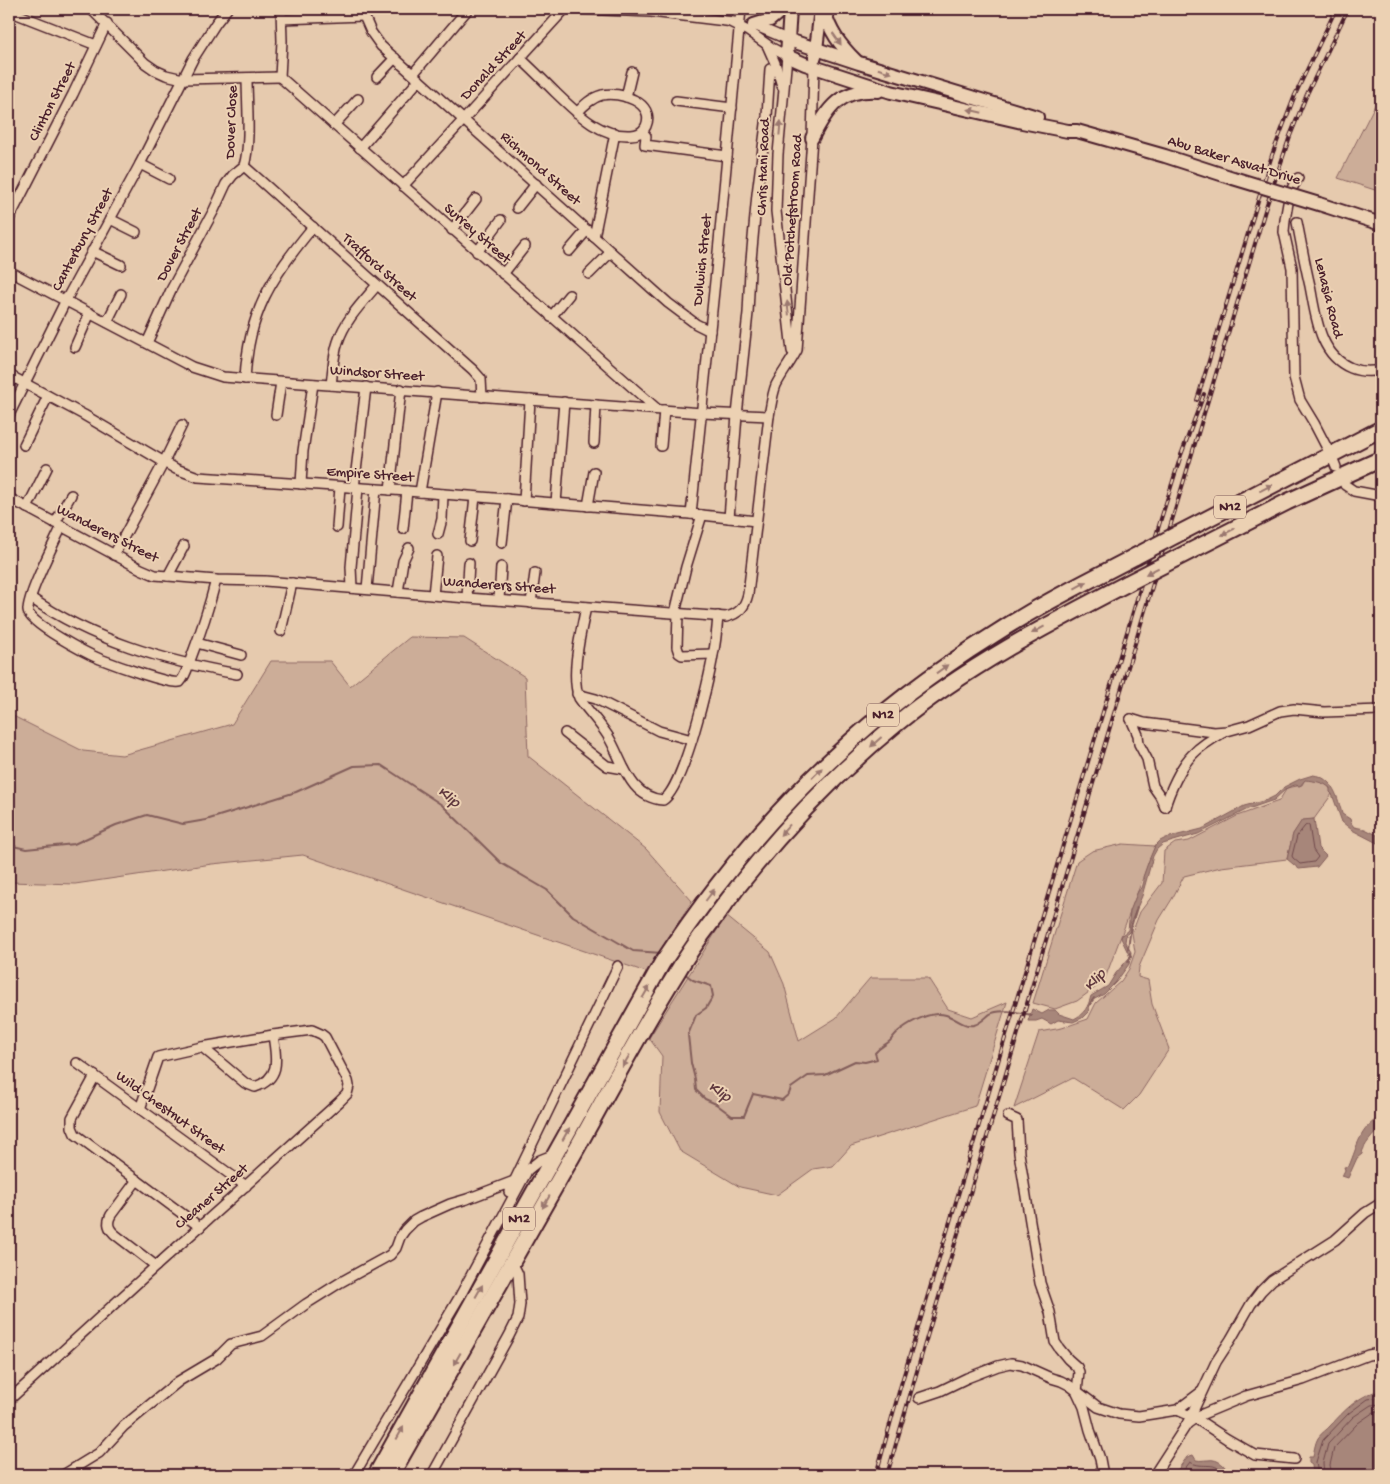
<svg xmlns="http://www.w3.org/2000/svg" width="1390" height="1484" font-family="'Gochi Hand',sans-serif">
  <style>
    .green { fill: #ccad98; stroke: #8b6662 }
    .water { fill: #a7867a; stroke: #825d5a }
    .lines { fill: none; stroke-linecap: round; stroke-linejoin: round }
    .shore { stroke: #6f484b; stroke-width: 1 }
    .stream { stroke: #825d5a; stroke-width: 2 }
    .minor-casing { stroke: #4a1f2b; stroke-width: 12 }
    .secondary-casing { stroke: #4a1f2b; stroke-width: 16 }
    .motorway-casing { stroke: #4a1f2b; stroke-width: 19 }
    .minor { stroke: #ecd1b3; stroke-width: 9 }
    .secondary { stroke: #ecd1b3; stroke-width: 12 }
    .motorway { stroke: #ecd1b3; stroke-width: 15 }
    .rail-casing { stroke: #4a1f2b; stroke-width: 4 }
    .rail { stroke: #ecd1b3; stroke-width: 2; stroke-dasharray: 5.5; stroke-linecap: butt }
    .secondary-bridge-casing { stroke: #4a1f2b; stroke-width: 16; stroke-linecap: butt }
    .motorway-bridge-casing { stroke: #4a1f2b; stroke-width: 19; stroke-linecap: butt }
    .secondary-bridge { stroke: #ecd1b3; stroke-width: 12 }
    .motorway-bridge { stroke: #ecd1b3; stroke-width: 15 }
    .oneway { fill: #9b786f }
    .labels { text-anchor: middle; dominant-baseline: central; stroke-width: 4; stroke-linejoin: round; paint-order: stroke }
    .shield { fill: #ecd1b3; stroke: #7b5454; stroke-width: 1 }
    .shield-label { font-size: 14px; font-weight: bold; fill: #4a1f2b }
    .street-label { font-size: 15px; fill: #4a1f2b; stroke: #ecd1b3 }
    .water-label { font-size: 16px; font-style: italic; fill: #61393f; stroke: #ecd1b3 }
  </style>
  <rect width="100%" height="100%" fill="#e6caae"/>
  <filter id="ink" filterUnits="userSpaceOnUse"><feTurbulence type="fractalNoise" baseFrequency=".02" numOctaves="2"/><feDisplacementMap in="SourceGraphic" scale="10" xChannelSelector="R" yChannelSelector="G"/><feConvolveMatrix kernelMatrix="1 2 1 2 8 2 1 2 1" color-interpolation-filters="sRGB"/></filter>
  <g filter="url(#ink)">
    <g class="green">
      <path d="M1381 93V192L1338 178Z"/>
      <path d="M410 637 464 638 525 677 528 756 646 849 692 901 646 972 303 855 212 864 75 884 9 882V714L83 751 122 755 232 724 271 661H330L350 686Z"/>
      <path d="M1305 779C1317 781 1329 781 1332 794L1314 819 1302 821 1293 834 1287 859 1221 867 1184 876 1172 899 1159 920 1139 967 1138 977 1148 980 1152 1004 1169 1049 1139 1095 1124 1110 1073 1078 1014 1108 1039 1032 1062 1028 1088 1019 1096 1003 1121 981 1129 969 1135 952 1132 933 1140 912 1162 883 1164 851 1175 843 1189 841 1237 816 1279 801 1287 788 1302 785Z"/>
      <path d="M1123 844 1155 846 1104 981 1077 1001 1055 1009 1033 1003 1077 861 1092 851Z"/>
      <path d="M726 916 770 952 784 984 799 1041 836 1018 870 978H928L948 1009 972 1017 1007 1002 975 1106 851 1146 833 1166 813 1169 777 1195 740 1187 680 1151 660 1112 662 1056 649 1038Z"/>
    </g>
    <g class="water">
      <path d="M1313 775C1333 777 1338 798 1342 814L1350 819 1351 823 1354 827 1365 829 1377 835 1381 839V845L1352 830 1342 822 1332 794 1330 792V788C1324 782 1314 781 1305 780L1300 786 1295 785 1287 788 1274 800 1248 809 1198 834 1163 844 1157 849 1153 856 1142 896 1130 924V931L1126 935 1125 942 1131 952 1129 964 1116 982 1104 994 1091 1001 1088 1012 1082 1018 1073 1022 1058 1020 1051 1024 1042 1019 1036 1021H1028L1032 1009 1042 1014 1049 1010H1055L1059 1014 1074 1019C1085 1013 1088 1007 1091 996L1108 986 1116 973 1130 957 1121 938 1122 935 1128 930 1130 911 1138 891 1142 888 1144 881 1143 877 1149 860 1155 846 1160 841 1166 838 1202 829 1244 806 1267 800 1275 796 1284 787 1300 779Z"/>
      <path d="M1314 819 1318 848 1326 856 1317 867 1299 869 1287 859 1293 834 1302 820Z"/>
      <path d="M1381 1099V1128C1375 1132 1362 1147 1362 1154L1357 1158 1348 1178 1342 1176 1345 1170 1344 1167 1349 1166C1358 1145 1359 1129 1380 1117Z"/>
      <path d="M1374 1392 1377 1393 1381 1392V1475H1313L1312 1465 1309 1463V1457H1313C1314 1451 1315 1443 1318 1438 1322 1432 1327 1430 1331 1425 1345 1410 1355 1399 1374 1392Z"/>
      <path d="M1193 1455 1196 1460C1201 1461 1203 1460 1208 1460 1219 1458 1226 1467 1231 1475H1174L1187 1457Z"/>
    </g>
    <g class="lines">
      <g class="shore">
        <path d="M1309 825 1313 850 1318 857 1314 862 1300 864 1293 858 1292 856 1297 836 1305 826Z"/>
        <path d="M1180 1475 1190 1462C1204 1470 1215 1459 1225 1475"/>
        <path d="M1318 1475 1316 1462 1323 1440 1349 1413 1368 1399 1381 1397"/>
        <path d="M1324 1475 1323 1463 1328 1444 1353 1417 1371 1405 1381 1404"/>
        <path d="M1332 1475 1330 1465 1334 1448 1358 1423 1374 1412H1381"/>
      </g>
      <g class="stream">
        <path d="M9 845 26 849 74 844 116 825 147 815 183 824 206 820 296 792 354 766 381 765 442 805 501 863 547 890 573 916 633 951 662 953"/>
        <path d="M1128 949 1131 927 1137 907"/>
        <path d="M1128 962 1131 957 1130 953"/>
        <path d="M684 973 693 980 711 986 713 996 706 1008 696 1015 688 1035 691 1063 695 1079 696 1090 705 1099 716 1104 732 1116H744L753 1094 782 1100 789 1094 791 1088 808 1076 825 1075 855 1061 865 1062 877 1059 875 1053C881 1046 884 1046 890 1041 893 1037 896 1033 900 1030 912 1021 931 1011 946 1015 956 1018 963 1027 974 1025 981 1023 985 1018 990 1014 1000 1008 1021 1013 1032 1015"/>
        <path d="M1089 1006 1094 998"/>
      </g>
      <defs>
        <g id="minor">
          <path d="M91 9 145 63 155 70 166 75 183 79 280 77"/>
          <path d="M579 9 651 12 734 22"/>
          <path d="M9 11 96 45"/>
          <path d="M364 16 371 32 381 46 668 303 696 324 710 331"/>
          <path d="M282 19 364 16"/>
          <path d="M730 22 748 31 772 48 787 56 778 154 776 211 792 351"/>
          <path d="M754 25 789 40"/>
          <path d="M767 45 775 63 782 86"/>
          <path d="M520 58C532 69 544 81 556 93 577 113 599 137 631 135 637 135 643 132 646 126 656 102 619 91 602 95 591 98 584 105 577 113"/>
          <path d="M413 74 468 9"/>
          <path d="M280 77 657 409"/>
          <path d="M280 77 282 41 281 9"/>
          <path d="M377 77 395 58"/>
          <path d="M626 97 632 72"/>
          <path d="M676 101 732 108"/>
          <path d="M334 125 358 99"/>
          <path d="M642 132 646 136 645 145 727 156"/>
          <path d="M360 148 419 80"/>
          <path d="M140 164 169 179"/>
          <path d="M244 166 473 370 481 379 482 397"/>
          <path d="M244 166C251 143 247 103 247 78"/>
          <path d="M1298 178 1290 192 1285 220 1284 232 1292 268 1294 377 1300 400 1314 423 1327 448"/>
          <path d="M403 186 565 9"/>
          <path d="M517 208 536 184"/>
          <path d="M9 219 73 94 107 23"/>
          <path d="M110 219 136 232"/>
          <path d="M1297 222C1301 243 1305 265 1310 286 1316 316 1319 355 1351 368 1361 372 1371 372 1381 370"/>
          <path d="M452 230 476 199"/>
          <path d="M594 237 615 133"/>
          <path d="M92 251 121 265"/>
          <path d="M569 251 587 230"/>
          <path d="M477 252 501 220"/>
          <path d="M9 271 192 367 223 377 702 413 769 416"/>
          <path d="M503 274 525 246"/>
          <path d="M589 274 611 252"/>
          <path d="M551 317 569 295"/>
          <path d="M107 322 121 294"/>
          <path d="M147 343 171 290 214 210 226 184 233 175 244 166"/>
          <path d="M75 347 90 313"/>
          <path d="M9 375 84 415 176 469 198 477 407 491 702 515 756 521"/>
          <path d="M245 379C248 313 272 276 313 227"/>
          <path d="M331 385C333 370 333 356 338 342 345 320 362 303 377 285"/>
          <path d="M9 415 66 300 140 164 193 59 216 23 227 9"/>
          <path d="M276 415 281 382"/>
          <path d="M594 443 596 405"/>
          <path d="M24 445 48 396"/>
          <path d="M661 446 664 410"/>
          <path d="M1334 462 1336 467"/>
          <path d="M301 484 303 451 313 384"/>
          <path d="M1345 485 1354 491 1381 496"/>
          <path d="M354 488 366 387"/>
          <path d="M390 490 401 389"/>
          <path d="M420 492 437 392"/>
          <path d="M9 498 141 569 155 575 168 576 216 580 265 581 467 598 726 617C739 614 745 607 748 594L769 416C771 406 772 395 776 385 782 373 791 362 797 350L812 138 814 67"/>
          <path d="M524 501 530 400"/>
          <path d="M556 503 564 402"/>
          <path d="M588 506 594 472"/>
          <path d="M27 508 47 468"/>
          <path d="M691 514 718 252 741 9"/>
          <path d="M729 518 737 415 748 313 750 271 757 194 767 116 770 69"/>
          <path d="M55 523 71 495"/>
          <path d="M62 526C54 543 27 596 28 611 28 623 88 654 100 659 113 664 170 685 180 682 186 676 188 666 191 658 201 632 209 607 216 580"/>
          <path d="M337 527 340 487"/>
          <path d="M403 529 407 491"/>
          <path d="M438 534 442 519 443 494"/>
          <path d="M470 541 475 497"/>
          <path d="M502 543 507 499"/>
          <path d="M114 555 164 462 182 425"/>
          <path d="M168 576 184 546"/>
          <path d="M352 588 351 567 358 488"/>
          <path d="M367 589 376 489"/>
          <path d="M398 592 403 561 409 548"/>
          <path d="M433 595 437 556"/>
          <path d="M31 598C92 640 165 661 237 674"/>
          <path d="M467 598 469 563"/>
          <path d="M499 600 501 567"/>
          <path d="M531 603 535 573"/>
          <path d="M586 607C581 632 570 674 579 698 588 711 599 722 608 736 623 760 628 797 663 800 683 789 709 681 713 655 716 642 717 629 718 616"/>
          <path d="M675 613 686 567 702 515"/>
          <path d="M678 614 677 647 679 653 682 655 713 654"/>
          <path d="M281 631 292 583"/>
          <path d="M197 643 241 655"/>
          <path d="M577 694 596 699 659 731 692 740"/>
          <path d="M1131 719 1144 723 1214 732 1227 731 1249 725 1280 711 1294 709 1324 712 1381 710"/>
          <path d="M1131 719 1138 735 1139 744 1147 759 1153 786 1160 796 1165 807"/>
          <path d="M565 733 607 766 624 769"/>
          <path d="M1165 807C1169 792 1181 766 1192 755 1201 745 1212 739 1224 732"/>
          <path d="M202 1047 245 1083 255 1087C282 1078 276 1057 273 1035"/>
          <path d="M77 1063 246 1186"/>
          <path d="M95 1076 72 1118V1127L75 1134 200 1227"/>
          <path d="M1008 1116 1017 1120 1019 1153 1040 1283 1050 1312 1055 1342 1059 1348 1068 1359 1077 1367 1079 1372 1077 1392 1084 1407 1090 1430 1100 1459 1103 1475"/>
          <path d="M137 1180 111 1215C106 1224 109 1230 117 1236L156 1266"/>
          <path d="M509 1192 618 966"/>
          <path d="M919 1398 940 1391 967 1378 998 1366 1011 1363 1022 1365 1051 1378 1061 1381 1069 1385 1098 1407 1119 1414 1139 1416 1177 1410 1201 1392"/>
          <path d="M9 1400 156 1266 339 1102 347 1094 349 1086 348 1081 325 1037 321 1034 312 1030 273 1035 202 1047 158 1057 140 1109"/>
          <path d="M1177 1410 1195 1418 1227 1439 1255 1455 1294 1459"/>
          <path d="M1187 1424 1216 1362 1231 1339 1251 1304 1261 1291 1272 1280 1335 1240 1365 1213 1381 1203"/>
          <path d="M63 1475 99 1453 124 1426 179 1381 216 1359 231 1344 262 1336 306 1304 341 1282 390 1255 396 1248 400 1237 405 1230 414 1221 421 1217 450 1204 467 1199 514 1181 540 1160 555 1154"/>
          <path d="M354 1475 460 1296 526 1173"/>
          <path d="M432 1475 509 1336 518 1318 520 1304 518 1274 512 1262"/>
          <path d="M1154 1475 1187 1424 1198 1416 1246 1396 1303 1380 1368 1355 1381 1353"/>
        </g>
        <g id="secondary">
          <path d="M790 9 787 56 805 64 891 92 1022 122 1068 131H1077L1165 156 1233 178"/>
          <path d="M824 9C829 31 840 45 856 61"/>
          <path d="M754 25 770 20 783 9"/>
          <path d="M789 40 859 63 1037 117"/>
          <path d="M815 57 821 9"/>
          <path d="M812 138C828 107 840 89 878 91"/>
          <path d="M1319 204 1381 224"/>
        </g>
        <g id="motorway">
          <path d="M1176 535 1381 429"/>
          <path d="M1175 559 1287 502 1381 459"/>
          <path d="M376 1475 662 963C711 889 768 818 834 757 882 711 937 670 993 635 1039 605 1088 581 1136 556"/>
          <path d="M391 1475C452 1368 512 1261 573 1155 607 1094 639 1033 676 974 687 955 700 937 713 920 765 848 826 782 895 725 966 667 1047 625 1128 583"/>
        </g>
      </defs>
      <use href="#minor" class="minor-casing"/>
      <use href="#secondary" class="secondary-casing"/>
      <use href="#motorway" class="motorway-casing"/>
      <use href="#minor" class="minor"/>
      <use href="#secondary" class="secondary"/>
      <use href="#motorway" class="motorway"/>
      <defs>
        <g id="rail">
          <path d="M1197 400 1272 155 1295 95 1336 9"/>
          <path d="M876 1475 900 1388 1160 522 1181 455 1204 394"/>
          <path d="M887 1475 926 1340 1266 207 1290 136 1307 94 1348 9"/>
        </g>
      </defs>
      <use href="#rail" class="rail-casing"/>
      <use href="#rail" class="rail"/>
      <defs>
        <path id="secondary-bridge" d="M1233 178 1319 204"/>
        <g id="motorway-bridge">
          <path d="M1136 556 1176 535"/>
          <path d="M1128 583 1175 559"/>
        </g>
      </defs>
      <use href="#secondary-bridge" class="secondary-bridge-casing"/>
      <use href="#motorway-bridge" class="motorway-bridge-casing"/>
      <use href="#secondary-bridge" class="secondary-bridge"/>
      <use href="#motorway-bridge" class="motorway-bridge"/>
    </g>
    <defs><path id="oneway-solid" d="M-6-.8H1V-3.2L6.5 0L1 3.2V.8H-6Z" transform="scale(1.25)"/></defs>
    <g class="oneway">
      <use href="#oneway-solid" transform="translate(837 39) rotate(55)"/>
      <use href="#oneway-solid" transform="translate(885 71) rotate(17)"/>
      <use href="#oneway-solid" transform="translate(975 111) rotate(-167)"/>
      <use href="#oneway-solid" transform="translate(780 128) rotate(-85)"/>
      <use href="#oneway-solid" transform="translate(788 308) rotate(-97)"/>
      <use href="#oneway-solid" transform="translate(1266 488) rotate(-27)"/>
      <use href="#oneway-solid" transform="translate(1228 532) rotate(153)"/>
      <use href="#oneway-solid" transform="translate(1152 571) rotate(153)"/>
      <use href="#oneway-solid" transform="translate(1081 585) rotate(-28)"/>
      <use href="#oneway-solid" transform="translate(1038 630) rotate(151)"/>
      <use href="#oneway-solid" transform="translate(942 669) rotate(-36)"/>
      <use href="#oneway-solid" transform="translate(876 742) rotate(138)"/>
      <use href="#oneway-solid" transform="translate(817 773) rotate(-45)"/>
      <use href="#oneway-solid" transform="translate(785 830) rotate(132)"/>
      <use href="#oneway-solid" transform="translate(710 895) rotate(-53)"/>
      <use href="#oneway-solid" transform="translate(646 992) rotate(-60)"/>
      <use href="#oneway-solid" transform="translate(626 1061) rotate(120)"/>
      <use href="#oneway-solid" transform="translate(566 1134) rotate(-61)"/>
      <use href="#oneway-solid" transform="translate(546 1202) rotate(120)"/>
      <use href="#oneway-solid" transform="translate(479 1291) rotate(-61)"/>
      <use href="#oneway-solid" transform="translate(457 1359) rotate(119)"/>
      <use href="#oneway-solid" transform="translate(400 1433) rotate(-61)"/>
    </g>
  </g>
  <g class="labels">
    <g class="shield">
      <rect x="1214" y="495.5" width="32" height="23" rx="4"/>
      <rect x="867" y="703.5" width="32" height="23" rx="4"/>
      <rect x="503" y="1207.5" width="32" height="23" rx="4"/>
    </g>
    <g class="shield-label">
      <text x="1230" y="507">N12</text>
      <text x="883" y="715">N12</text>
      <text x="519" y="1219">N12</text>
    </g>
    <g class="street-label">
      <text transform="translate(494 66) rotate(-47)">Donald Street</text>
      <text transform="translate(53 102) rotate(-63)">Clinton Street</text>
      <text transform="translate(232 122) rotate(-88)">Dover Close</text>
      <text transform="translate(1234 161) rotate(17)">Abu Baker Asvat Drive</text>
      <text transform="translate(764 167) rotate(-88)">Chris Hani Road</text>
      <text transform="translate(540 169) rotate(42)">Richmond Street</text>
      <text transform="translate(793 210) rotate(-86)">Old Potchefstroom Road</text>
      <text transform="translate(477 234) rotate(41)">Surrey Street</text>
      <text transform="translate(83 240) rotate(-62)">Canterbury Street</text>
      <text transform="translate(180 245) rotate(-62)">Dover Street</text>
      <text transform="translate(703 260) rotate(-84)">Dulwich Street</text>
      <text transform="translate(379 268) rotate(42)">Trafford Street</text>
      <text transform="translate(1328 298) rotate(76)">Lenasia Road</text>
      <text transform="translate(377 374) rotate(4)">Windsor Street</text>
      <text transform="translate(370 475) rotate(4)">Empire Street</text>
      <text transform="translate(107 534) rotate(27)">Wanderers Street</text>
      <text transform="translate(499 586) rotate(4)">Wanderers Street</text>
      <text transform="translate(170 1113) rotate(36)">Wild Chestnut Street</text>
      <text transform="translate(212 1197) rotate(-41)">Cleaner Street</text>
    </g>
    <g class="water-label">
      <text transform="translate(448 798) rotate(39)">Klip</text>
      <text transform="translate(1096 981) rotate(-46)">Klip</text>
      <text transform="translate(719 1093) rotate(35)">Klip</text>
    </g>
  </g>
  <rect width="1390" height="1484" fill="none" stroke="#ecd1b3" stroke-width="30"/>
  <rect x="15" y="15" width="1360" height="1454" fill="none" stroke="#4a1f2b" stroke-width="2" filter="url(#ink)"/>
</svg>
